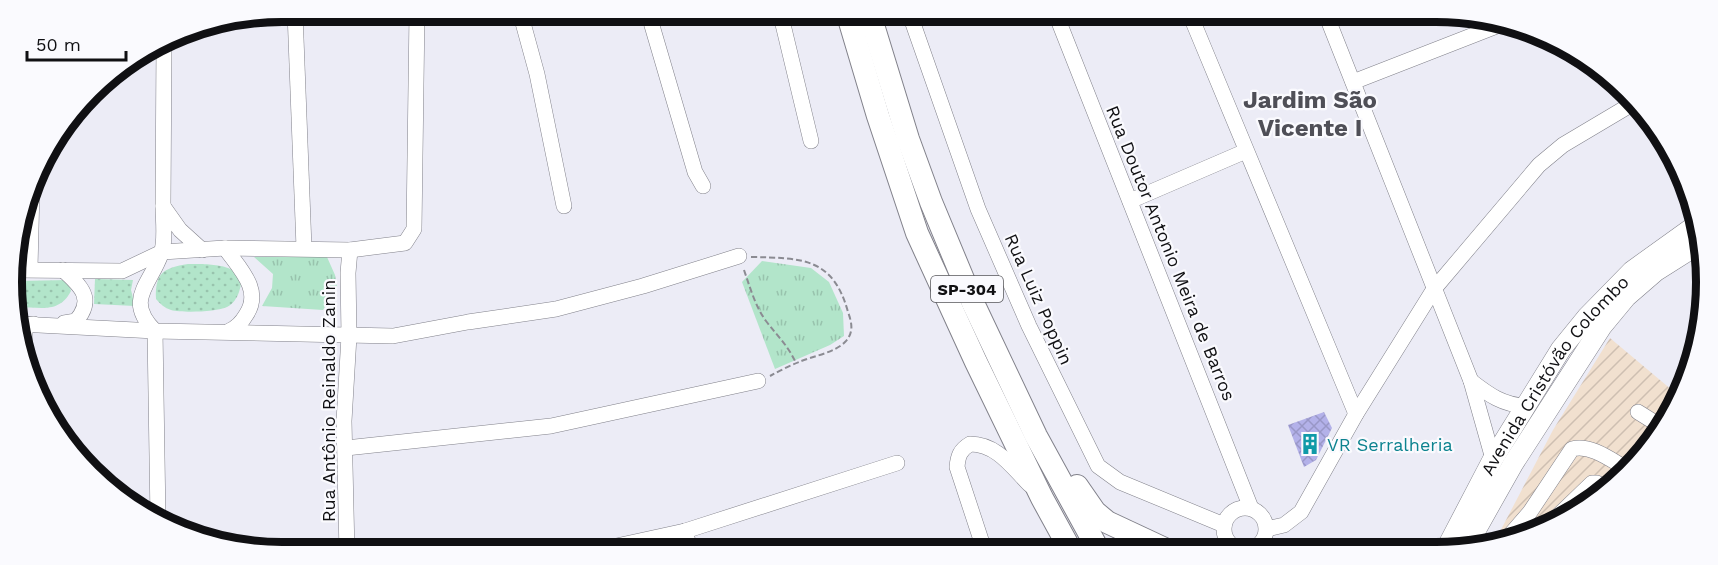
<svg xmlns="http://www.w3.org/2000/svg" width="1718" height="565" font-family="'Work Sans',sans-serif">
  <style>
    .industrial { fill: url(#industrial-furrows) }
    .grass { fill: url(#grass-dots) }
    .park { fill: url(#park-tufts) }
    .building { fill: url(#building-cross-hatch) }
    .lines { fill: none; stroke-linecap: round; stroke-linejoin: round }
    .minor-casing { stroke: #81818a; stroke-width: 16 }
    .major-casing { stroke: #81818a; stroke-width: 21 }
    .highway-casing { stroke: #81818a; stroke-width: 24 }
    .path { stroke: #8b8b92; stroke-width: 2; stroke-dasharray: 6 3; stroke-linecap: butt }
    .minor { stroke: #fff; stroke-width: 15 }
    .major { stroke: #fff; stroke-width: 20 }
    .highway { stroke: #fff; stroke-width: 22 }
    .labels { text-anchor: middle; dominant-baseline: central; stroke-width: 4.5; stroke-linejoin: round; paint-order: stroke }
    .shield { fill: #fafafe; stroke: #56565a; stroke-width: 1.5 }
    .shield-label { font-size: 16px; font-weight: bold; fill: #101013 }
    .street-label { font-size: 18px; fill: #101013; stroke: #fafafe }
    .culture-label { font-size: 18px; fill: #0d838f; stroke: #fafafe; text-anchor: start }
    .district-label { font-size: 24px; font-weight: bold; fill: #4f4f57; stroke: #fafafe }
    .rim { fill: none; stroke: #101013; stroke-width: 8 }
  </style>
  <defs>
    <pattern id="industrial-furrows" width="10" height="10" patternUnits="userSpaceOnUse" patternTransform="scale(1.5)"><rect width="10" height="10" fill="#f1e0cf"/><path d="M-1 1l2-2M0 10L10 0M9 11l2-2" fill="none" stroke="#cebfb1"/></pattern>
    <pattern id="grass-dots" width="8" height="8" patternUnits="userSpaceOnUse" patternTransform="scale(1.5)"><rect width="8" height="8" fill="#b2e5ca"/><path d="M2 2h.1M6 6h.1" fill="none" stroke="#98c3ad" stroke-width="1.8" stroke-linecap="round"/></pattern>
    <pattern id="park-tufts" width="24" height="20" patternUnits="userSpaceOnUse" patternTransform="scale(1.5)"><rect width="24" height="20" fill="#b2e5ca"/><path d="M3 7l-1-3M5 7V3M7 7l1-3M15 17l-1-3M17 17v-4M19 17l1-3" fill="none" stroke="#98c3ad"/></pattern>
    <pattern id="building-cross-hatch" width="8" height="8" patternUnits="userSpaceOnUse" patternTransform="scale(1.5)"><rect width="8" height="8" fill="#b3b1e9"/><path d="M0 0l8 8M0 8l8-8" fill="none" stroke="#9997c7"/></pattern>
  </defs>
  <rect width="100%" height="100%" fill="#ececf6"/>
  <path class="industrial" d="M1610 338 1679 396 1670 418 1614 486 1539 532 1493 545 1553 430Z"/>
  <g class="grass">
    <path d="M188 264C204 264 251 262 239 292 237 298 233 304 227 307 217 312 182 313 171 310 165 308 160 304 156 299 155 273 163 268 188 264Z"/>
    <path d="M95 279 133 280 131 290 135 306 94 304Z"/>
    <path d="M68 280 71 291C59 314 40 307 18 307L16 281Z"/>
  </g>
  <g class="park">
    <path d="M254 257H327L335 275 337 287 323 310 262 306 272 288 273 274Z"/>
    <path d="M762 261 811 268 829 282 843 313 844 336 830 345 775 369 742 282Z"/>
  </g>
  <path class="building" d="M1324 412 1332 428 1316 460 1304 467 1288 425Z"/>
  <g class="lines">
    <defs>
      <g id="minor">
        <path d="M295 12 304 248"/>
        <path d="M520 12 537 74 564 206"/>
        <path d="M648 12 695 172 703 186"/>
        <path d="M780 12 811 141"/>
        <path d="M909 12 978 209 1029 326 1098 466 1120 482 1224 525"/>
        <path d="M1055 12 1251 508"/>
        <path d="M1189 12 1356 414"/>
        <path d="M1325 12 1471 381 1493 459"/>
        <path d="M1353 82 1507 22"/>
        <path d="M1130 201 1246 151"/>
        <path d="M163 206 164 42"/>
        <path d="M225 248C239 268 263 290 246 315 242 322 236 328 229 331"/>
        <path d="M30 268 32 190"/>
        <path d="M16 270 122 271 162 252 225 248 350 250 405 243 414 229 417 12"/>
        <path d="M63 270C81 286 95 299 76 321L64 323"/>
        <path d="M19 324 155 331 393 336 468 322 556 309 643 286 739 256"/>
        <path d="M25 361V325L34 324"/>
        <path d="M1471 381C1489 395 1503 405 1526 406"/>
        <path d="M1638 412 1662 427"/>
        <path d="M346 448 551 426 758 381"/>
        <circle cx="1245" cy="529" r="21"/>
        <path d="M158 519 155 331C124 300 150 285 161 254 166 241 163 221 163 206L180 230 202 250"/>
        <path d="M1267 529 1284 525 1301 512 1356 414 1434 289 1539 165 1563 145 1632 104"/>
        <path d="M685 531 691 552"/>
        <path d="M1541 532 1592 483H1597L1608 489"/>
        <path d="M1504 542 1530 512 1572 449C1591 444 1611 460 1627 469"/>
        <path d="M589 552 685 531 897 463"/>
        <path d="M985 552 957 467C958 456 960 450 970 444 997 444 1012 467 1030 485"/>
        <path d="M347 553 344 421 349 336 348 273 350 250"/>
      </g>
      <g id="major">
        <path id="s1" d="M1445 551 1493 459 1561 349 1587 317 1632 271 1696 225"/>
        <path d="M1464 551 1513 464 1602 326 1626 297 1656 271 1702 242"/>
      </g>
      <g id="highway">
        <path d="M847 12 878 116 917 233 976 362 1042 498 1071 551"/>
        <path d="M869 12 908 139 931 202 973 303 1036 436 1099 551"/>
        <path d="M1077 486 1095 512 1107 522 1169 551"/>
      </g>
    </defs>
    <use href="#minor" class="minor-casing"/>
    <use href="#major" class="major-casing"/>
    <use href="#highway" class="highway-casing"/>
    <g class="path">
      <path d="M751 257C801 258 833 257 848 312 852 323 854 333 845 342 834 353 813 356 799 362 789 366 779 371 770 376"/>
      <path d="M744 270C750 287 755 306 766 321 778 337 787 344 796 363"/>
    </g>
    <use href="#minor" class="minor"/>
    <use href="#major" class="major"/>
    <use href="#highway" class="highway"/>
  </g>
  <defs>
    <symbol id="building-bare" viewBox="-9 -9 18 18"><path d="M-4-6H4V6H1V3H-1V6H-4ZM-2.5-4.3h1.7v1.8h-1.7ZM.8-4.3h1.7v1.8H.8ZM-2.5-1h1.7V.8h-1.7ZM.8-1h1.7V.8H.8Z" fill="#0f9aa8" stroke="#fafafe" stroke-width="2.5" paint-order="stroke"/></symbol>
  </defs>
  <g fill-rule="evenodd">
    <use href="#building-bare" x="1295" y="429" width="30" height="30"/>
  </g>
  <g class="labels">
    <rect class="shield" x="931" y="276" width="72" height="26" rx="4.5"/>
    <g class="shield-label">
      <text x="967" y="289">SP-304</text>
    </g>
    <g class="street-label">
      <text transform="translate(1171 253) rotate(68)">Rua Doutor Antonio Meira de Barros</text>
      <text transform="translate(1039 299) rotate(66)">Rua Luiz Poppin</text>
      <text stroke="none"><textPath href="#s1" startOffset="208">Avenida Cristóvão Colombo</textPath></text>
      <text transform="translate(328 401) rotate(-90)">Rua Antônio Reinaldo Zanin</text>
    </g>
    <g class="culture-label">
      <text x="1327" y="444">VR Serralheria</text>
    </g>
    <g class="district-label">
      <text x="1310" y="100">Jardim São<tspan x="1310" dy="28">Vicente I</tspan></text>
    </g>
  </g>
  <path d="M0 0H1718V565H0ZM282 22H1436A260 260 0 0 1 1696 282V282A260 260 0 0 1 1436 542H282A260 260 0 0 1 22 282V282A260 260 0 0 1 282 22Z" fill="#fafafe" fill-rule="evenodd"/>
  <path class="rim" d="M282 22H1436A260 260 0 0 1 1696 282V282A260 260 0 0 1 1436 542H282A260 260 0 0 1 22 282V282A260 260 0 0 1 282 22Z"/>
  <path d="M27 51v9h99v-9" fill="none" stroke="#101013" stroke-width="3"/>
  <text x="36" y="51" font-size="18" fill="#101013" stroke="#fafafe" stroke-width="4.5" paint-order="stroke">50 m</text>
</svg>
